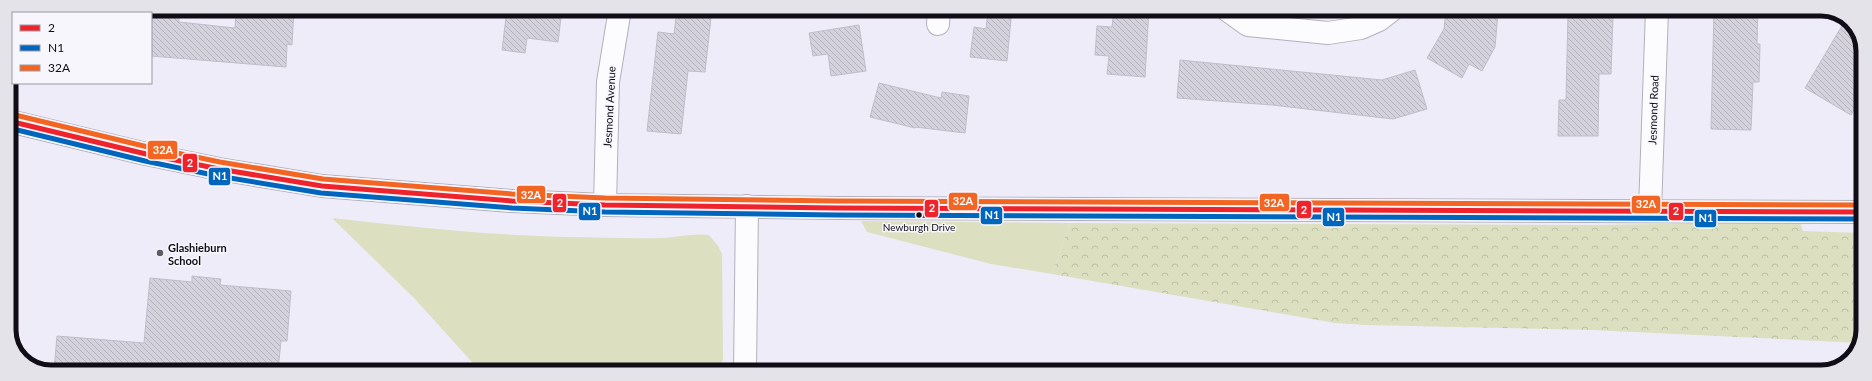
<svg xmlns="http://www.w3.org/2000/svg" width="1872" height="381" font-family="Lato,sans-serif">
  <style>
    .grass { fill: #dce0c1 }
    .forest { fill: url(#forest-crowns) }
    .building { fill: url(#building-back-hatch); stroke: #c0bec9 }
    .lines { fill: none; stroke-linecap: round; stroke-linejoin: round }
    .street-casing { stroke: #b2b0ba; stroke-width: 24 }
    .secondary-casing { stroke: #b2b0ba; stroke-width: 24 }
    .street { stroke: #fcfcfe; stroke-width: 22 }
    .secondary { stroke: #eef2f2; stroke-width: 22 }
    .bus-1-casing { stroke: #f7f6fc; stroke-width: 8 }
    .bus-2-casing { stroke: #f7f6fc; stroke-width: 8 }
    .bus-3-casing { stroke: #f7f6fc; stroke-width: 8 }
    .bus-1 { stroke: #ee232c; stroke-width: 5 }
    .bus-2 { stroke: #0065bd; stroke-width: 5 }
    .bus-3 { stroke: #f26522; stroke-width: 5 }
    .bus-dot { fill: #100d17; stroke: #f7f6fc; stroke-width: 1.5 }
    .poi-dot { fill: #5e5b66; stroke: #f7f6fc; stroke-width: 1.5 }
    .labels { text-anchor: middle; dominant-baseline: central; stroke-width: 3; stroke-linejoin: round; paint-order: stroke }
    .bus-label { font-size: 10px; fill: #100d17; stroke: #f7f6fc }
    .street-label { font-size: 11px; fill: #100d17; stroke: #f7f6fc }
    .poi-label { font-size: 11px; font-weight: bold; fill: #100d17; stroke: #f7f6fc; text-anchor: start }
    .rim { fill: none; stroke: #100d17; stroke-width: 5 }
    .line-badge { stroke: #f7f6fc; stroke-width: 1.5 }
    .badge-label { font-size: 11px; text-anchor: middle; font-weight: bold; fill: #fff }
  </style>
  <defs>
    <pattern id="forest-crowns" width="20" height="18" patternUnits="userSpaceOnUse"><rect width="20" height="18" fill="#dce0c1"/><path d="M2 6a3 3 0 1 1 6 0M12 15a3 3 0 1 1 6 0" fill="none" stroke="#bcbfa5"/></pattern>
    <pattern id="building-back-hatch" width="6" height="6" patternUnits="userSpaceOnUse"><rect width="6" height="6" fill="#d4d2dd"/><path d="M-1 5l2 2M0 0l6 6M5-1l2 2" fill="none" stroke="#b5b3bd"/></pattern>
  </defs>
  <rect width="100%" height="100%" fill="#eeecf9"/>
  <g class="grass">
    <path d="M332 218C411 227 488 235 567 237 598 237 630 239 661 238 678 237 693 233 709 235L718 246 722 254 723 360 716 372 480 371 415 299Z"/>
    <path d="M861 221 1070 223 1052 274 991 264 867 232Z"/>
  </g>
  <path class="forest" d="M1800 222 1803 231 1862 233V338L1860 343 1592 330 1366 325 1335 323 1052 274 1070 223 1589 225Z"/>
  <g class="building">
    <path d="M272 9H294L292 45 287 44 286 67 151 56V14L179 17V22L235 28 236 13 272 15Z"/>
    <path d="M507 9H562L558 42 527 38 525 53 502 50Z"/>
    <path d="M677 9H712L705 72 688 71 681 134 647 131 658 32 674 34Z"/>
    <path d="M988 9H1012L1007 61 970 57 974 27 986 29Z"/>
    <path d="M1114 9H1149L1145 77 1107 74 1109 56 1095 55 1097 26 1112 27Z"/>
    <path d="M1446 10H1482V12L1498 13 1495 47 1482 71 1469 64 1462 78 1427 58 1444 29Z"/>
    <path d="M1714 10H1758L1757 44H1760L1759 82H1753L1751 130 1711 129Z"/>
    <path d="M1568 13 1613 15 1611 74H1599L1598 136H1558L1559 100H1566Z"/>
    <path d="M1846 19 1851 21 1863 46V95L1851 115 1805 88Z"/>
    <path d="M859 25 866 71 831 76 828 54 813 56 809 33Z"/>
    <path d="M1180 60 1382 80 1415 70 1427 109 1393 119 1272 105 1177 98Z"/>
    <path d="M879 83 941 98 942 92 969 96 965 133 915 127V128L870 117Z"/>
    <path d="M192 276 221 279 220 285 291 291 287 341H281L278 371H54L57 336 144 343 150 278 192 282Z"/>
  </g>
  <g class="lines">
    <defs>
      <g id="street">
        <path d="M1227 10 1248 25 1328 33 1361 28 1379 20 1392 10"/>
        <path d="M938 24 939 9"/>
        <path d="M605 205 608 82 620 9"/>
        <path d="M1650 210 1657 10"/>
        <path d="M745 372 747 206"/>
      </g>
      <path id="secondary" d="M9 121 146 154 219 169 322 186 512 201 605 205 837 208 1862 212"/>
    </defs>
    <use href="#street" class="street-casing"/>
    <use href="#secondary" class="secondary-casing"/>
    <use href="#street" class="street"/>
    <use href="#secondary" class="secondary"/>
    <defs>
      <path id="bus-1" d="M9 121 146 154 219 169 322 186 512 201 605 205 837 208 1862 212"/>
      <path id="bus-2" d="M9 128 145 161 218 176 321 193 512 208 605 212 837 215 1862 219"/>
      <path id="bus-3" d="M11 114 148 147 220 162 323 179 512 194 605 198 837 201 1862 205"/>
    </defs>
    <use href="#bus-1" class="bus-1-casing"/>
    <use href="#bus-2" class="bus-2-casing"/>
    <use href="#bus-3" class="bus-3-casing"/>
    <use href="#bus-1" class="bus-1"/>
    <use href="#bus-2" class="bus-2"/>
    <use href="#bus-3" class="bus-3"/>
  </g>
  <circle class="bus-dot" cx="919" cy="215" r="3.5"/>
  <circle class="poi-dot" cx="160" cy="253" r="4"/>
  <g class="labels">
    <g class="bus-label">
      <text x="919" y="227">Newburgh Drive</text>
    </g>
    <g class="street-label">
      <text transform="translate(609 107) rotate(-87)">Jesmond Avenue</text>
      <text transform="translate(1653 110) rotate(-88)">Jesmond Road</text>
    </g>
    <g class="poi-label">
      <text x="168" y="247">Glashieburn<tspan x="168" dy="13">School</tspan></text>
    </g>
  </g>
  <path d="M0 0H1872V381H0ZM51 16H1821A35 35 0 0 1 1856 51V330A35 35 0 0 1 1821 365H51A35 35 0 0 1 16 330V51A35 35 0 0 1 51 16Z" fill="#e5e3ea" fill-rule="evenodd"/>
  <path class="rim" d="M51 16H1821A35 35 0 0 1 1856 51V330A35 35 0 0 1 1821 365H51A35 35 0 0 1 16 330V51A35 35 0 0 1 51 16Z"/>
  <g class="line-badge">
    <rect x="147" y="140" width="31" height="20" rx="4" fill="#f26522"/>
    <rect x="182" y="153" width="16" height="20" rx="4" fill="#ee232c"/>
    <rect x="208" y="167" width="23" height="19" rx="4" fill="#0065bd"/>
    <rect x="516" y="185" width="30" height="19" rx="4" fill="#f26522"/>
    <rect x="948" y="192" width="30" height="19" rx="4" fill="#f26522"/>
    <rect x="1259" y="193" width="31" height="19" rx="4" fill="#f26522"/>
    <rect x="552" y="193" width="15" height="20" rx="4" fill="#ee232c"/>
    <rect x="1631" y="195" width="30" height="19" rx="4" fill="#f26522"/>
    <rect x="924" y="199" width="15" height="19" rx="4" fill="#ee232c"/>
    <rect x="1296" y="200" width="16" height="19" rx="4" fill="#ee232c"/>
    <rect x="1668" y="202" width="16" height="19" rx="4" fill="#ee232c"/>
    <rect x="578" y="202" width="23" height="19" rx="4" fill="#0065bd"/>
    <rect x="980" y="206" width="23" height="19" rx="4" fill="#0065bd"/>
    <rect x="1322" y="207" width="23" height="20" rx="4" fill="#0065bd"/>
    <rect x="1694" y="209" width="23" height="19" rx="4" fill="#0065bd"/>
  </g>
  <g class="badge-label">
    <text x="163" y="154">32A</text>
    <text x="190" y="167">2</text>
    <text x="220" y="180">N1</text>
    <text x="531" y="199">32A</text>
    <text x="963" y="205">32A</text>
    <text x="1274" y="207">32A</text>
    <text x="560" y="207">2</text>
    <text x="1646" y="208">32A</text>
    <text x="932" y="212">2</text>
    <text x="1304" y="214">2</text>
    <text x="1676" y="215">2</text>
    <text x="590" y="215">N1</text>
    <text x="992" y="219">N1</text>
    <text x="1334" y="221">N1</text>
    <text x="1706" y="222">N1</text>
  </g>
  <rect x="12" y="12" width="140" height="72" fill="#f7f6fc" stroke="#9b99a0"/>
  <rect x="20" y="25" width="20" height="6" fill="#ee232c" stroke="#9b99a0"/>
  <text x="48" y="32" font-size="12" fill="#100d17">2</text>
  <rect x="20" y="45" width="20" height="6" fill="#0065bd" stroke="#9b99a0"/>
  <text x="48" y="52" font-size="12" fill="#100d17">N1</text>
  <rect x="20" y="65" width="20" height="6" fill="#f26522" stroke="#9b99a0"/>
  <text x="48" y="72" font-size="12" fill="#100d17">32A</text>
</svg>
